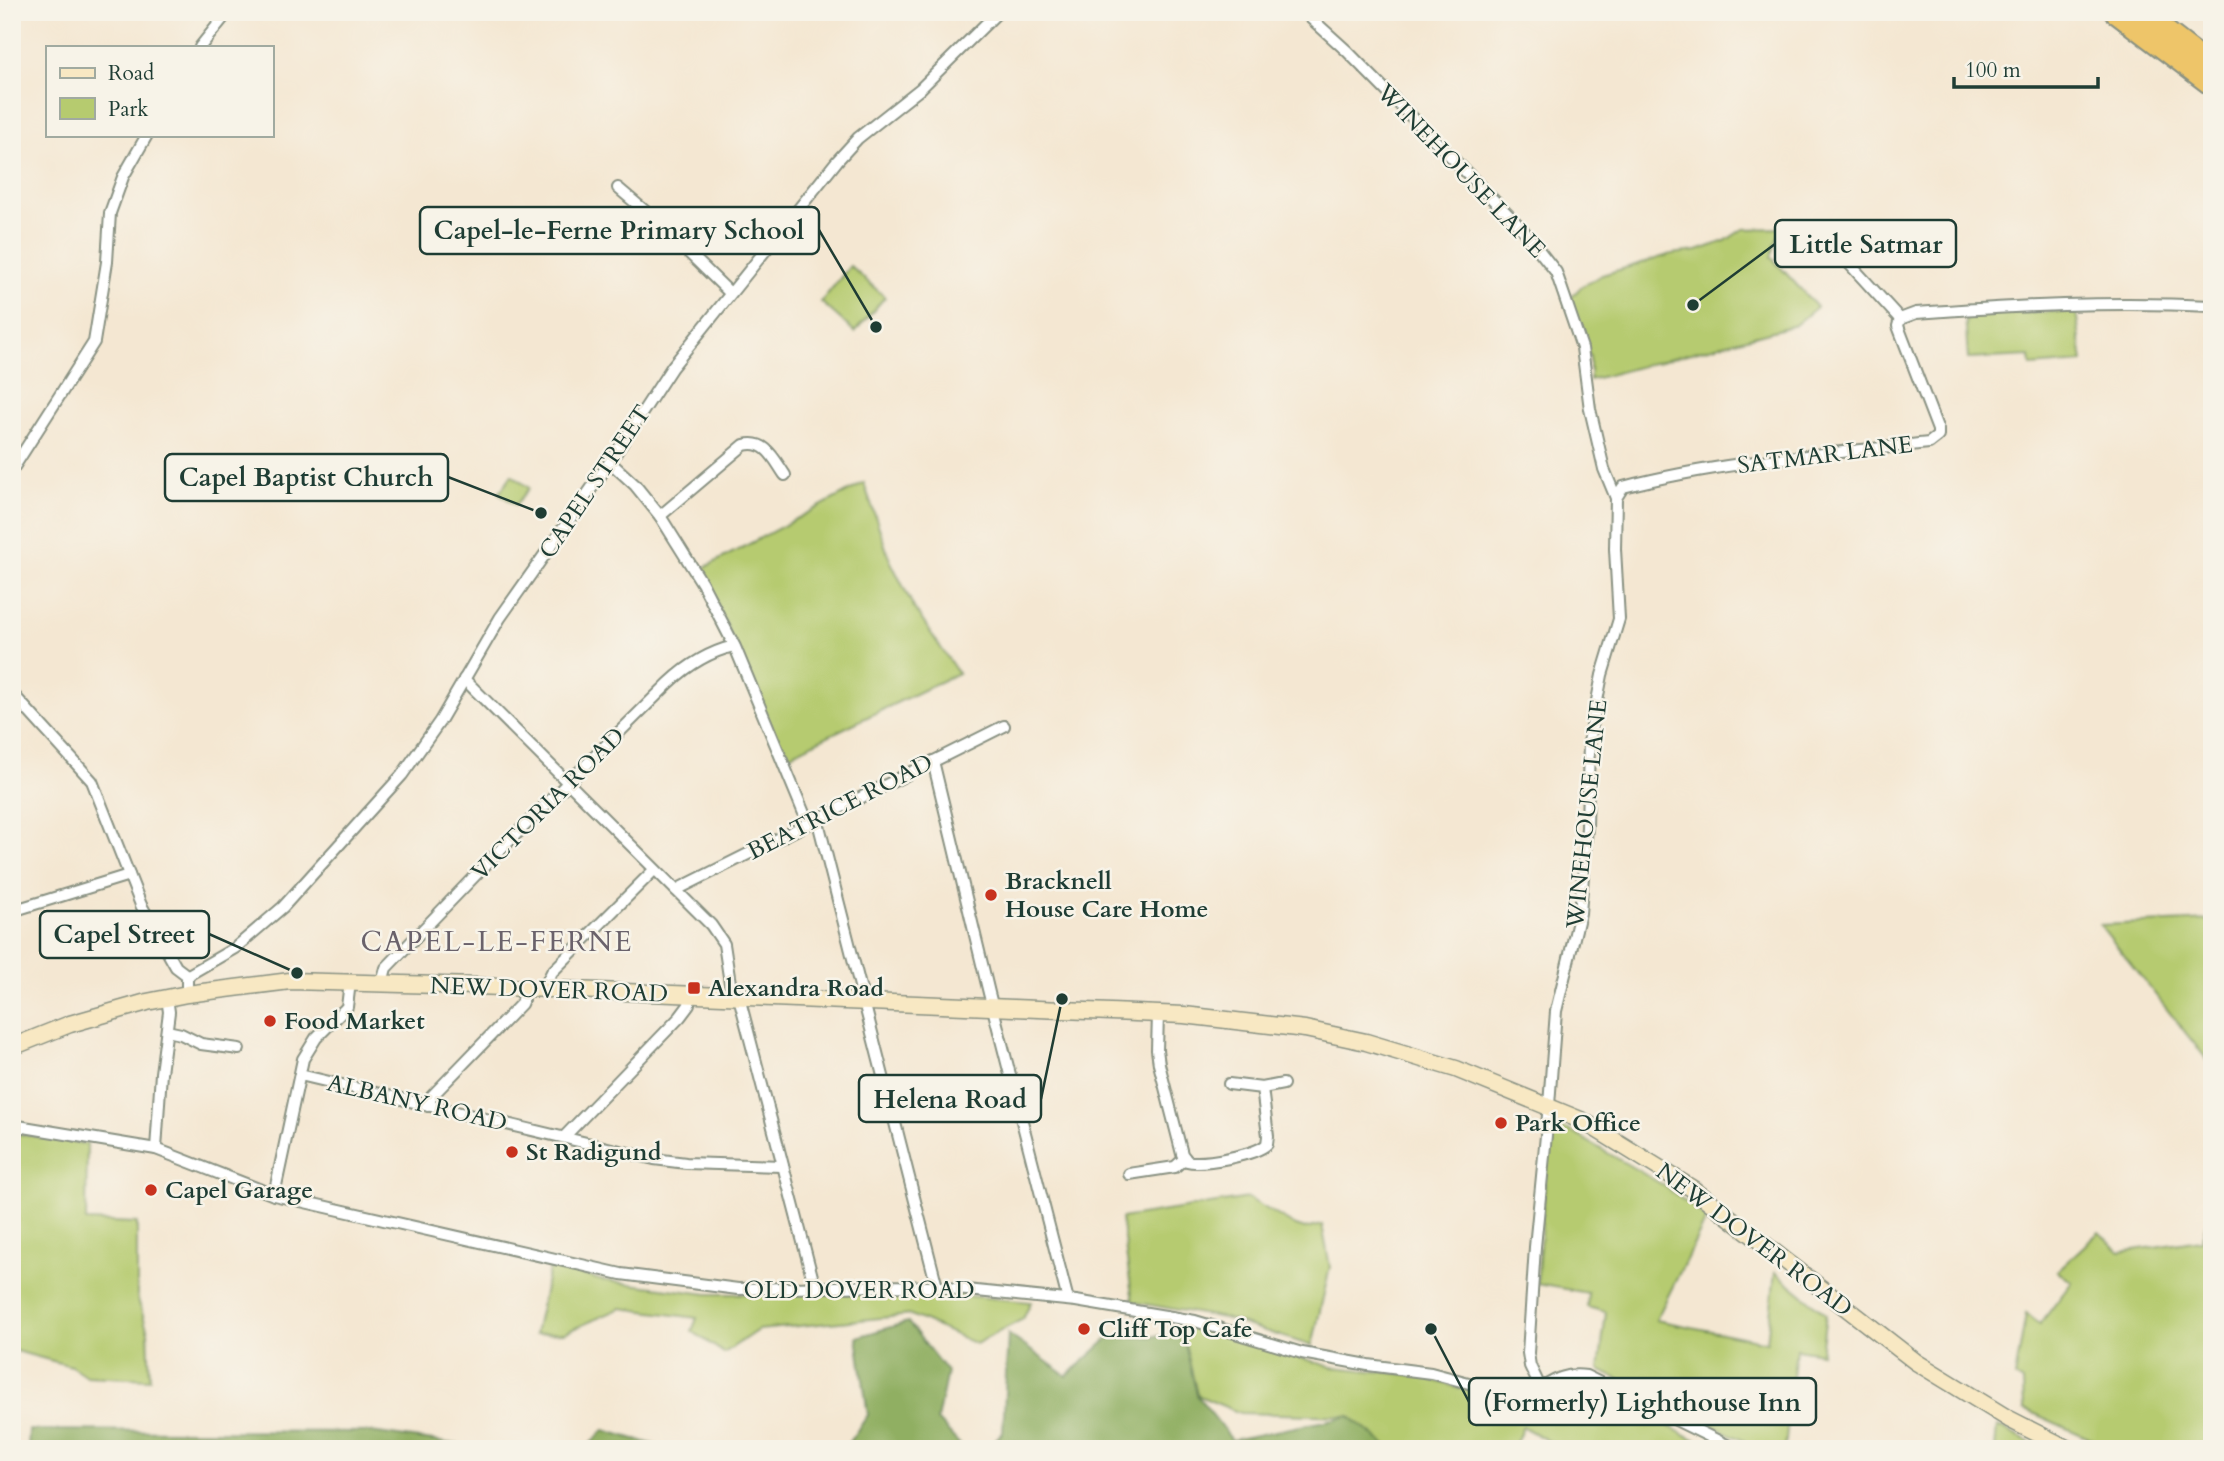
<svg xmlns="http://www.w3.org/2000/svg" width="2224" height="1461" font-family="Cardo,serif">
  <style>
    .green { fill: #b6cb6f; stroke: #6a8452; stroke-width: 2 }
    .forest { fill: #90af62; stroke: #58764b; stroke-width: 2 }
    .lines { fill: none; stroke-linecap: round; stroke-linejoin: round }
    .minor-casing { stroke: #8a9283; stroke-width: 14 }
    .secondary-casing { stroke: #8a9283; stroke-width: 19 }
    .trunk-casing { stroke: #8a9283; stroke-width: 23 }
    .minor { stroke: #fff; stroke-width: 10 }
    .secondary { stroke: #f8e8c3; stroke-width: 16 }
    .trunk { stroke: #eec569; stroke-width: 19 }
    .poi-dot { fill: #c8321e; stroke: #f7f3e8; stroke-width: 2.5 }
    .labels { text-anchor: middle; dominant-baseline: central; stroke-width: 5; stroke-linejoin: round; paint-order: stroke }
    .street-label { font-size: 24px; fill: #1f3d34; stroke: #f7f3e8 }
    .poi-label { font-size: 24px; font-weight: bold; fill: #1f3d34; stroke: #f7f3e8; text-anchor: start }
    .quarter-label { font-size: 28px; letter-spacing: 2px; fill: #6a626b; stroke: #f7f3e8 }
    .leader { fill: none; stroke: #1f3d34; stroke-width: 2.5 }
    .callout-dot { fill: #1f3d34; stroke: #f7f3e8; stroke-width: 2.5 }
    .callout { fill: #f7f3e8; stroke: #1f3d34; stroke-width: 2.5 }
    .callout-label { font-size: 26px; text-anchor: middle; font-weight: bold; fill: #1f3d34 }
  </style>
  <rect width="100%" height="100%" fill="#f7f3e8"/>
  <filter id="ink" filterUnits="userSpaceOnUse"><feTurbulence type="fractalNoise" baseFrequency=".0143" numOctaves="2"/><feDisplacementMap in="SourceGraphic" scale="14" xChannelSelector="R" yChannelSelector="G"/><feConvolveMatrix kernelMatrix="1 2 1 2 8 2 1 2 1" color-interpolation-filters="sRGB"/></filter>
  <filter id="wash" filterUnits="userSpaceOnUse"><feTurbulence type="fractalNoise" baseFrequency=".00686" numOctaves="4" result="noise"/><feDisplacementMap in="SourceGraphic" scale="28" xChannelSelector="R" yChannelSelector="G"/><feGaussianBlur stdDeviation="1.57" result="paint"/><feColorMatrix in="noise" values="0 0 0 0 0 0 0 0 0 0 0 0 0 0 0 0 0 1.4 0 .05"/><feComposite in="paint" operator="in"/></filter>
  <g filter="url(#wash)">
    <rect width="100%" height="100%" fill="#f4e7d2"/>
    <g class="green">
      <path d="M1781 228 1771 257 1817 307 1795 325 1590 380V357L1570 303 1573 295 1581 287 1602 275 1672 254 1697 251 1725 241 1743 229Z"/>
      <path d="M850 266 885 297 855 332 821 302Z"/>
      <path d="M2076 311 2083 362 2031 366 2030 356 1968 359 1965 314Z"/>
      <path d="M512 475 529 488 516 505 499 493Z"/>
      <path d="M864 483 890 560 914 608 958 673 783 758 702 569Z"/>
      <path d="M2212 920V1066L2100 925Z"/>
      <path d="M1549 1129 1568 1130 1663 1185 1707 1218 1656 1320 1767 1342 1775 1272 1826 1314 1821 1353 1796 1349 1785 1449H1760L1599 1370 1606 1312 1587 1307 1588 1293 1537 1284Z"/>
      <path d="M12 1133 87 1144 86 1221 137 1223V1296L148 1332 150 1379 86 1376 71 1366 12 1350Z"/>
      <path d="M1248 1198 1296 1226 1305 1229 1322 1225 1330 1267 1312 1346 1224 1318 1133 1302 1121 1218Z"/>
      <path d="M2212 1207V1449H2113L2024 1409 2023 1382 2015 1377 2026 1314 2040 1324 2072 1282 2057 1271 2099 1232 2120 1252 2201 1240Z"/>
      <path d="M550 1265 600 1280 707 1294 937 1293 1031 1302 1023 1319 976 1344 911 1315 758 1330 724 1353 692 1331 697 1318 621 1308 564 1333 535 1334Z"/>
      <path d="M1180 1323 1332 1367 1414 1375 1534 1409 1541 1398 1588 1385 1710 1447 1700 1449H1563L1523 1427 1513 1449H1391L1349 1416 1240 1413 1197 1395Z"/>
      <path d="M1997 1426 2042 1449H1995Z"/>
    </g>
    <g class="forest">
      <path d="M908 1322 947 1372 937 1420 964 1449H844L868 1415 857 1337Z"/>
      <path d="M1008 1334 1067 1376 1109 1338 1183 1335 1197 1395 1232 1440 1349 1416 1391 1449H986L1003 1432Z"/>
      <path d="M29 1430 371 1432 488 1449H28Z"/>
      <path d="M604 1430 669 1449H585Z"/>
    </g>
  </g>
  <g filter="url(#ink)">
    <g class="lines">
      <defs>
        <g id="minor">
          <path d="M1304 12 1347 51 1523 230 1556 272 1582 348 1590 409 1604 469 1616 498 1615 549 1619 619 1602 675 1589 742 1587 827 1580 913 1556 1011 1549 1105 1535 1247 1528 1353 1530 1366 1540 1387"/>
          <path d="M200 47 228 12"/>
          <path d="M618 188 651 216 730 293"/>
          <path d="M1823 235 1900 319"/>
          <path d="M610 462 635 485 660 516 702 583 735 647 808 823"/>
          <path d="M12 470 94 342 107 262 110 213 123 177 147 135"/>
          <path d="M1616 498 1623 487C1723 461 1827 454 1929 443L1938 436V430L1898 326 1900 319 1916 313C2015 306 2112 301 2212 306"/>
          <path d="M660 516 744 445C766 439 774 459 785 475"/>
          <path d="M464 679 711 925 724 944 732 996"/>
          <path d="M12 693 92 781 141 905 176 967 188 976"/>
          <path d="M933 761 989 993 1068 1300"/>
          <path d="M817 818 937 1287"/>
          <path d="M676 890 1004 726"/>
          <path d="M12 911 129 875"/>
          <path d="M382 983 386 968 494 856 669 683C688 665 709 652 734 646"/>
          <path d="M548 990 547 982 552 972 654 870"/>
          <path d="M187 994V979L190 974 235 948 283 907 402 775 440 721 500 618 610 462 672 367 837 161 858 138 920 89 998 12"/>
          <path d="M739 997 815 1288"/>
          <path d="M1158 1014 1157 1050 1159 1064 1182 1154 1187 1161C1202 1165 1256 1155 1267 1144L1268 1136 1262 1088 1229 1084"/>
          <path d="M167 1031 181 1034 201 1044 239 1049"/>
          <path d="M300 1075 654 1159 686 1163 782 1166"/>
          <path d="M1262 1088 1283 1084"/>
          <path d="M428 1106 432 1096 521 1004 524 997 523 988"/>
          <path d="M12 1125 156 1149 274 1195 621 1274 738 1289 882 1286 937 1287 1076 1301 1195 1321 1302 1353 1368 1365 1431 1373 1518 1396C1545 1394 1552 1371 1586 1376L1735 1449"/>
          <path d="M564 1137 680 1017 689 1005 690 995"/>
          <path d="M156 1149 161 1073 169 1012 167 997"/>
          <path d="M1129 1174 1175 1167 1185 1158"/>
          <path d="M274 1195 303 1059 316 1038 347 1007 350 982"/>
        </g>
        <path id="secondary" d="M12 1047 70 1024 147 1002 187 994 290 981 477 986 1184 1015 1305 1029 1366 1042 1456 1069 1583 1121 1693 1189 1916 1362 2009 1419 2068 1449"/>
        <g id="trunk">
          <path d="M2114 12 2212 86"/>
          <path d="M2142 12 2212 66"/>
        </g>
      </defs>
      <use href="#minor" class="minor-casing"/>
      <use href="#secondary" class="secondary-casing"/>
      <use href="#trunk" class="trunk-casing"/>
      <use href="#minor" class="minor"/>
      <use href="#secondary" class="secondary"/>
      <use href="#trunk" class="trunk"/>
    </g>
  </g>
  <g class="poi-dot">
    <circle cx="991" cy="895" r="7"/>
    <rect x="687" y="981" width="14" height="14" rx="3.5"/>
    <circle cx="270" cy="1021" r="7"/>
    <circle cx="1501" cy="1123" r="7"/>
    <circle cx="512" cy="1152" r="7"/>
    <circle cx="151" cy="1190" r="7"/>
    <circle cx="1084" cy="1329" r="7"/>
  </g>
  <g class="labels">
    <g class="street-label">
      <text transform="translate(1461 171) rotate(46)">WINEHOUSE LANE</text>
      <text transform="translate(1825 455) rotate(-7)">SATMAR LANE</text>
      <text transform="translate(595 482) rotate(-56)">CAPEL STREET</text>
      <text transform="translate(548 804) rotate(-45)">VICTORIA ROAD</text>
      <text transform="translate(840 807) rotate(-27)">BEATRICE ROAD</text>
      <text transform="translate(1587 814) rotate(-84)">WINEHOUSE LANE</text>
      <text transform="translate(549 990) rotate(2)">NEW DOVER ROAD</text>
      <text transform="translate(417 1103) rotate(13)">ALBANY ROAD</text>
      <text transform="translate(1754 1240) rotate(37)">NEW DOVER ROAD</text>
      <text x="859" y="1290">OLD DOVER ROAD</text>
    </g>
    <g class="poi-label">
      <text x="1005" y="881">Bracknell<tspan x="1005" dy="28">House Care Home</tspan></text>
      <text x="708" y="988">Alexandra Road</text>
      <text x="284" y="1021">Food Market</text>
      <text x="1515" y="1123">Park Office</text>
      <text x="526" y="1152">St Radigund</text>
      <text x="165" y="1190">Capel Garage</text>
      <text x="1098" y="1329">Cliff Top Cafe</text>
    </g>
    <g class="quarter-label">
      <text x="497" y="942">CAPEL-LE-FERNE</text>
    </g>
  </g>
  <path class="leader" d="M876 327L819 230M1693 305L1775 244M541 513L448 477M297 973L209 934M1062 999L1041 1099M1431 1329L1469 1402"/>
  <g class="callout-dot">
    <circle cx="876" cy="327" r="7"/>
    <circle cx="1693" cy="305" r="7"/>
    <circle cx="541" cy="513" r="7"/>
    <circle cx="297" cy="973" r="7"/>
    <circle cx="1062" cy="999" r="7"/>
    <circle cx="1431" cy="1329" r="7"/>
  </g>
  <g class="callout">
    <rect x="420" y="207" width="399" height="47" rx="7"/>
    <rect x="1775" y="220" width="181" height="47" rx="7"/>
    <rect x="165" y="454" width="283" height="47" rx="7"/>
    <rect x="40" y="911" width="169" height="47" rx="7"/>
    <rect x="859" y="1075" width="182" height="47" rx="7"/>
    <rect x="1469" y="1378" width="347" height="47" rx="7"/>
  </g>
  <g class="callout-label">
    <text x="619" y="239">Capel-le-Ferne Primary School</text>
    <text x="1866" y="253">Little Satmar</text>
    <text x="306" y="486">Capel Baptist Church</text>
    <text x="124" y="943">Capel Street</text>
    <text x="950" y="1108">Helena Road</text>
    <text x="1642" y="1411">(Formerly) Lighthouse Inn</text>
  </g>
  <rect width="2224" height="1461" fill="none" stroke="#f7f3e8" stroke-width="42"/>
  <rect x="46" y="46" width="228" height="91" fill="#f7f3e8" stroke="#a1aaa0" stroke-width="2"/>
  <rect x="60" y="68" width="35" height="10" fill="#f8e8c3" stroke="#a1aaa0" stroke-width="2"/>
  <text x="108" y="80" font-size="21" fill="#1f3d34">Road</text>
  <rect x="60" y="98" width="35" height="21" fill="#b6cb6f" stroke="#a1aaa0" stroke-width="2"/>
  <text x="108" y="116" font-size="21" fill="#1f3d34">Park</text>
  <path d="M1954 77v10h144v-10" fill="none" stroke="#1f3d34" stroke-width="3.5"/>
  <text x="1965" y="77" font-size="21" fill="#1f3d34" stroke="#f7f3e8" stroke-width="5" paint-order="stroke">100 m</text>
</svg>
